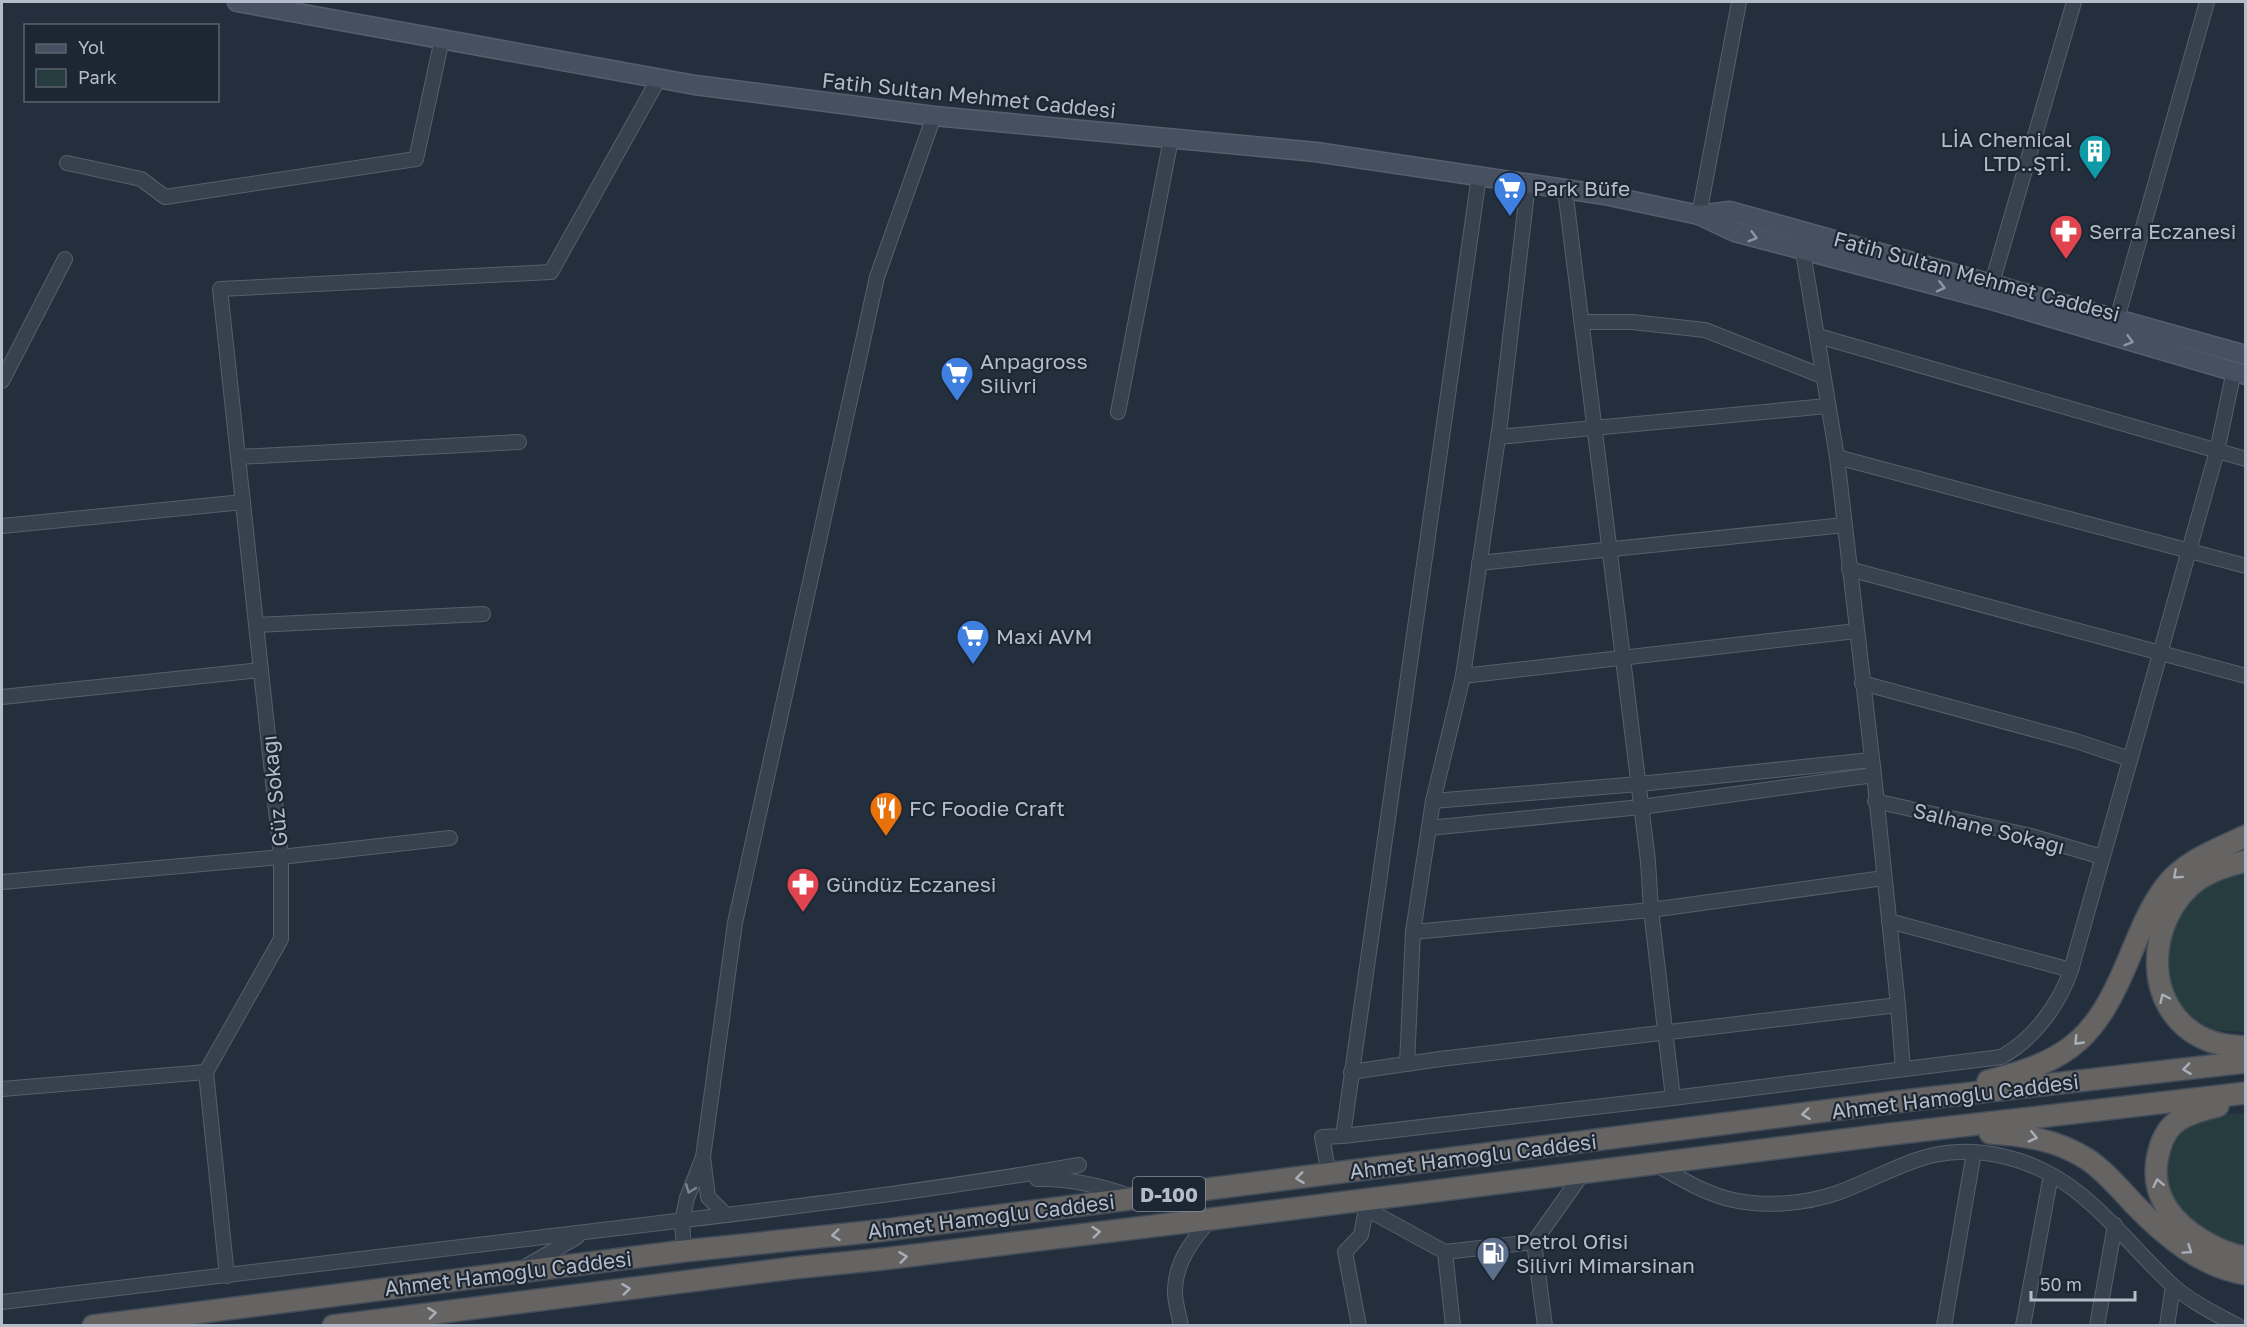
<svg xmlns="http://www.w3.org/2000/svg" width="2247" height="1327" font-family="'Golos Text',sans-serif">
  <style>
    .green { fill: #263c3f }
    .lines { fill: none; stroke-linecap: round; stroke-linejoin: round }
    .minor-casing { stroke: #565f6c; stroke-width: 16 }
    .secondary-casing { stroke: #565f6c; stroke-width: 21 }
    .trunk-casing { stroke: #434c59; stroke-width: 24 }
    .minor { stroke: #38414e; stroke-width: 14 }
    .secondary { stroke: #465061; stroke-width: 18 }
    .trunk { stroke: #656462; stroke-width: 21 }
    .oneway { stroke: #8e96a5 }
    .oneway2 { stroke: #a8afba }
    .oneway3 { stroke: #7c8592 }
    .labels { text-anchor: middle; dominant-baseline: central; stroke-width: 4.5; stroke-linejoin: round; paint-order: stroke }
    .shield { fill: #1d2633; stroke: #878f9c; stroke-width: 1.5 }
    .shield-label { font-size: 20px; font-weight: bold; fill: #b4bcc9 }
    .street-label { font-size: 21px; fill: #b4bcc9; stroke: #1d2633 }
    .poi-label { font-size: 21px; fill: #b4bcc9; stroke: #1d2633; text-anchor: start }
  </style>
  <rect width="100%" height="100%" fill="#242f3e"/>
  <g class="green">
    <path d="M2245 864V1032L2212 1030 2192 1022 2166 995 2163 946 2190 892Z"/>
    <path d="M2245 1113V1248L2206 1236 2166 1196 2165 1142 2193 1116Z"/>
  </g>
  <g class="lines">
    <defs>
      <g id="minor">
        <path d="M67 163 141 179 165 197 416 159 442 39"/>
        <path d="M1565 189 1648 861 1651 910 1673 1098"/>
        <path d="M1699 215 1739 2"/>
        <path d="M1803 252 1837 457 1874 775 1898 1005 1903 1069"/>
        <path d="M1992 283 2074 2"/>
        <path d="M2117 319 2207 2"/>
        <path d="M1582 322H1632L1705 330 1822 376"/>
        <path d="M1818 336 2246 459"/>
        <path d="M2 381 65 259"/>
        <path d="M1118 412 1171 139"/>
        <path d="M1498 437 1827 406"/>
        <path d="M238 457 519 442"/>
        <path d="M1837 457 2246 566"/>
        <path d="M2 526 243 502"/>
        <path d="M1479 563 1844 525"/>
        <path d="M1849 569 2246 676"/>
        <path d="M256 625 483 614"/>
        <path d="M1463 676 1856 631"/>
        <path d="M1862 683 2076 741 2130 759"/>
        <path d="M2 697 261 670"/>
        <path d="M1433 801 1639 784 1871 760"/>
        <path d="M1875 801 2031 836 2102 857"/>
        <path d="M1429 828 1641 807 1874 775"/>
        <path d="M2 882 281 857 450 838"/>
        <path d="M1889 921 2071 970"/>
        <path d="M1413 932 1651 910 1884 878"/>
        <path d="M1407 1064 1413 932 1433 801 1463 676 1500 424 1528 184"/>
        <path d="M1351 1072 1440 1059 1898 1005"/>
        <path d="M2 1089 206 1072"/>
        <path d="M1343 1136 1673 1098 2001 1057C2033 1040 2059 1005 2071 970L2217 451 2234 371"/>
        <path d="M703 1157 735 923 877 277 934 116"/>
        <path d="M1655 1164C1680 1178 1705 1194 1733 1200 1766 1207 1805 1204 1837 1193 1899 1170 1934 1139 2006 1157 2082 1175 2119 1236 2172 1285 2191 1302 2216 1314 2238 1326"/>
        <path d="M1329 1174 1322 1137 1343 1136 1479 176"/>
        <path d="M1037 1179C1070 1178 1099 1185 1130 1196"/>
        <path d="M1352 1201 1445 1252 1534 1242 1583 1173"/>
        <path d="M1534 1242 1545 1326"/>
        <path d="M684 1251 682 1221 687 1198 703 1157 708 1197 726 1215"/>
        <path d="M1445 1252 1453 1326"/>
        <path d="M523 1268 577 1237"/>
        <path d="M227 1276 206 1072 281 939V857L220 289 551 272 659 78"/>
        <path d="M2 1302C229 1274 457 1249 685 1220 817 1204 948 1188 1079 1165"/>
        <path d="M1181 1326C1179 1314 1174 1300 1175 1289 1176 1261 1193 1239 1211 1219"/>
        <path d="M1359 1326 1345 1252 1361 1235 1366 1209"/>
        <path d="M1944 1326 1974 1152"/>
        <path d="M2023 1326 2051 1175"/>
        <path d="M2097 1326 2115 1225"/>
        <path d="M2167 1326 2173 1286"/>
      </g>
      <g id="secondary">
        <path d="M237 2 695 85 934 116 1316 152 1605 195 1699 215 1735 232 1988 299 2246 375"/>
        <path d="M1699 215 1730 211 2246 355"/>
      </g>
      <g id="trunk">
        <path d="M2246 861C2229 865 2213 870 2199 879 2145 917 2140 1010 2205 1039 2218 1045 2232 1046 2246 1047"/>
        <path d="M1988 1081C2073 1060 2097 1036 2130 956 2140 932 2150 907 2165 887 2184 861 2218 849 2246 836"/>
        <path d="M2218 1106C2205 1109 2190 1113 2179 1120 2168 1127 2162 1139 2159 1151 2148 1191 2169 1220 2202 1240 2215 1248 2230 1255 2246 1257"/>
        <path d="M1990 1133C2025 1135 2057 1140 2087 1159 2105 1171 2119 1188 2134 1204 2164 1235 2201 1267 2246 1274"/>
        <path d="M93 1326 684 1251 877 1231 1137 1198 1911 1100 2246 1062"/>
        <path d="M333 1326 793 1268 883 1259 1211 1219 1891 1134 2246 1093"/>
      </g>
    </defs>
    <use href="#minor" class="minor-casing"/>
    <use href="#secondary" class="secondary-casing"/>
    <use href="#trunk" class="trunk-casing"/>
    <use href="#minor" class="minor"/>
    <use href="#secondary" class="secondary"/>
    <use href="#trunk" class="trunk"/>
  </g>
  <defs><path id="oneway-chevron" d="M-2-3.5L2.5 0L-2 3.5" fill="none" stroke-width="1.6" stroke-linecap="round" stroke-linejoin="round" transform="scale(1.5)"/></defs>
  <g class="oneway">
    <use href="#oneway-chevron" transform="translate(1753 237) rotate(16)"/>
    <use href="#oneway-chevron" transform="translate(1941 287) rotate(14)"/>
    <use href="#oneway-chevron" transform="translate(2129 341) rotate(16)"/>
  </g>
  <g class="oneway2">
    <use href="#oneway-chevron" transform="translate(2177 875) rotate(138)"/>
    <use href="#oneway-chevron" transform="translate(2164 998) rotate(-115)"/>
    <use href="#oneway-chevron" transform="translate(2078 1041) rotate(134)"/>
    <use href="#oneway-chevron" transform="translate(2187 1069) rotate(173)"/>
    <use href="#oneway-chevron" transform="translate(1806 1114) rotate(173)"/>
    <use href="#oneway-chevron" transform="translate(2033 1137) rotate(13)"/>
    <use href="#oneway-chevron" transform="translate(1300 1178) rotate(173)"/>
    <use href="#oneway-chevron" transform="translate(2158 1183) rotate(-102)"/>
    <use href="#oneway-chevron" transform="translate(1096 1232) rotate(-6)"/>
    <use href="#oneway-chevron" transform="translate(836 1235) rotate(174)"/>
    <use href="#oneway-chevron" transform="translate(2188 1250) rotate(34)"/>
    <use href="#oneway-chevron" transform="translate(903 1257) rotate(-7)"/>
    <use href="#oneway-chevron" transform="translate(626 1289) rotate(-7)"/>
    <use href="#oneway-chevron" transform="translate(432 1313) rotate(-7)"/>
  </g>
  <use class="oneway3" href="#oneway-chevron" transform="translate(690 1189) rotate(111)"/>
  <defs>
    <symbol id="building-pin" viewBox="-11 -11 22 30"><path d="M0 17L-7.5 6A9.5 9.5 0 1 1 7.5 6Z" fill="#0f9aa8" stroke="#1d2633"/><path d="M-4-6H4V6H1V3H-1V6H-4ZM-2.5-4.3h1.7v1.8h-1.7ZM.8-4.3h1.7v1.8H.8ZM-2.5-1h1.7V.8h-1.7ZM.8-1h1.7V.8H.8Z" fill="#fff"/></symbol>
    <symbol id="supermarket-pin" viewBox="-11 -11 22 30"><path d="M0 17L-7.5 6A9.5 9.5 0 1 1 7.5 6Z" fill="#3f7fe0" stroke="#1d2633"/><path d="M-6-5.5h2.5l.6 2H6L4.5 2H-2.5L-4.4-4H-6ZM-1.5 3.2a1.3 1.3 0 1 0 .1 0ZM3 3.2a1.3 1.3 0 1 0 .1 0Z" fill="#fff"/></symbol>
    <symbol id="pharmacy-pin" viewBox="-11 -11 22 30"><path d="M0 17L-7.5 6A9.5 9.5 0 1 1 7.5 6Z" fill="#e0444e" stroke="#1d2633"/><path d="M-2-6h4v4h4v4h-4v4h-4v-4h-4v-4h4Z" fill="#fff"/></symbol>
    <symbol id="restaurant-pin" viewBox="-11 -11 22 30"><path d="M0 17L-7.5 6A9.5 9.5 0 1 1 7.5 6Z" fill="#e8710a" stroke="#1d2633"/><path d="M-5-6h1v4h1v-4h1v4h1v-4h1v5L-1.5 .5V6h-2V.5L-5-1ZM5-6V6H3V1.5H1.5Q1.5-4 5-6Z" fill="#fff"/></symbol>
    <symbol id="fuel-pin" viewBox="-11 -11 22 30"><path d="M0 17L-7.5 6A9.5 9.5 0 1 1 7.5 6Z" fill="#5c6f8a" stroke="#1d2633"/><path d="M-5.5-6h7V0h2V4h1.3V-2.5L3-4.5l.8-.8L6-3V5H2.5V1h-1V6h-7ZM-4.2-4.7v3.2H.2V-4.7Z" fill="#fff"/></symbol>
  </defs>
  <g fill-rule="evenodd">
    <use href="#building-pin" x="2076" y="132" width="38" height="52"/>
    <use href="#supermarket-pin" x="1491" y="169" width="38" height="52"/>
    <use href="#pharmacy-pin" x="2047" y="212" width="38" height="52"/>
    <use href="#supermarket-pin" x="938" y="354" width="38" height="52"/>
    <use href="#supermarket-pin" x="954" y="617" width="38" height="52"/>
    <use href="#restaurant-pin" x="867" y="789" width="38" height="52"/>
    <use href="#pharmacy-pin" x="784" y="865" width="38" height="52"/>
    <use href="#fuel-pin" x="1474" y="1234" width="38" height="52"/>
  </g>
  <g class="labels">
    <rect class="shield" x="1133" y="1177" width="72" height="34" rx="4.5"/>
    <g class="shield-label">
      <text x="1169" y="1194">D-100</text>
    </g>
    <g class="street-label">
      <text transform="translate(969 95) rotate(6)">Fatih Sultan Mehmet Caddesi</text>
      <text transform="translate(1977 276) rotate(15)">Fatih Sultan Mehmet Caddesi</text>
      <text transform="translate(274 791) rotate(-96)">Güz Sokağı</text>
      <text transform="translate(1989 828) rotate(14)">Salhane Sokağı</text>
      <text transform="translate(1955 1096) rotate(-7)">Ahmet Hamoğlu Caddesi</text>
      <text transform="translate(1473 1156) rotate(-7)">Ahmet Hamoğlu Caddesi</text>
      <text transform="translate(991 1216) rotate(-7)">Ahmet Hamoğlu Caddesi</text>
      <text transform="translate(508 1273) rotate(-7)">Ahmet Hamoğlu Caddesi</text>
    </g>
    <g class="poi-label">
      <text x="2072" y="139" text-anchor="end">LİA Chemical<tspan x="2072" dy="24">LTD..ŞTİ.</tspan></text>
      <text x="1533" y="188">Park Büfe</text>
      <text x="2089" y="231">Serra Eczanesi</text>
      <text x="980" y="361">Anpagross<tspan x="980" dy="24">Silivri</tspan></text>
      <text x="996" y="636">Maxi AVM</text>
      <text x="909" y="808">FC Foodie Craft</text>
      <text x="826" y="884">Gündüz Eczanesi</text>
      <text x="1516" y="1241">Petrol Ofisi<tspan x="1516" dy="24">Silivri Mimarsinan</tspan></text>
    </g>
  </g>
  <rect width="2247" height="1327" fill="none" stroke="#b4bcc9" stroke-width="6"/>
  <rect x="24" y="24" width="195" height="78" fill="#1d2633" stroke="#59626f" stroke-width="1.5"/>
  <rect x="36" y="44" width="30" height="9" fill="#465061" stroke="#59626f" stroke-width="1.5"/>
  <text x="78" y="54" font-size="18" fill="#b4bcc9">Yol</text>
  <rect x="36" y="69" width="30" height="18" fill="#263c3f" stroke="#59626f" stroke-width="1.5"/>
  <text x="78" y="84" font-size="18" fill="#b4bcc9">Park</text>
  <path d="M2031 1291v9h104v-9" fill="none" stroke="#b4bcc9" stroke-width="3"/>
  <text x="2040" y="1291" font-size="18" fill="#b4bcc9" stroke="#1d2633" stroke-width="4.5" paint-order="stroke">50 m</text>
</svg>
